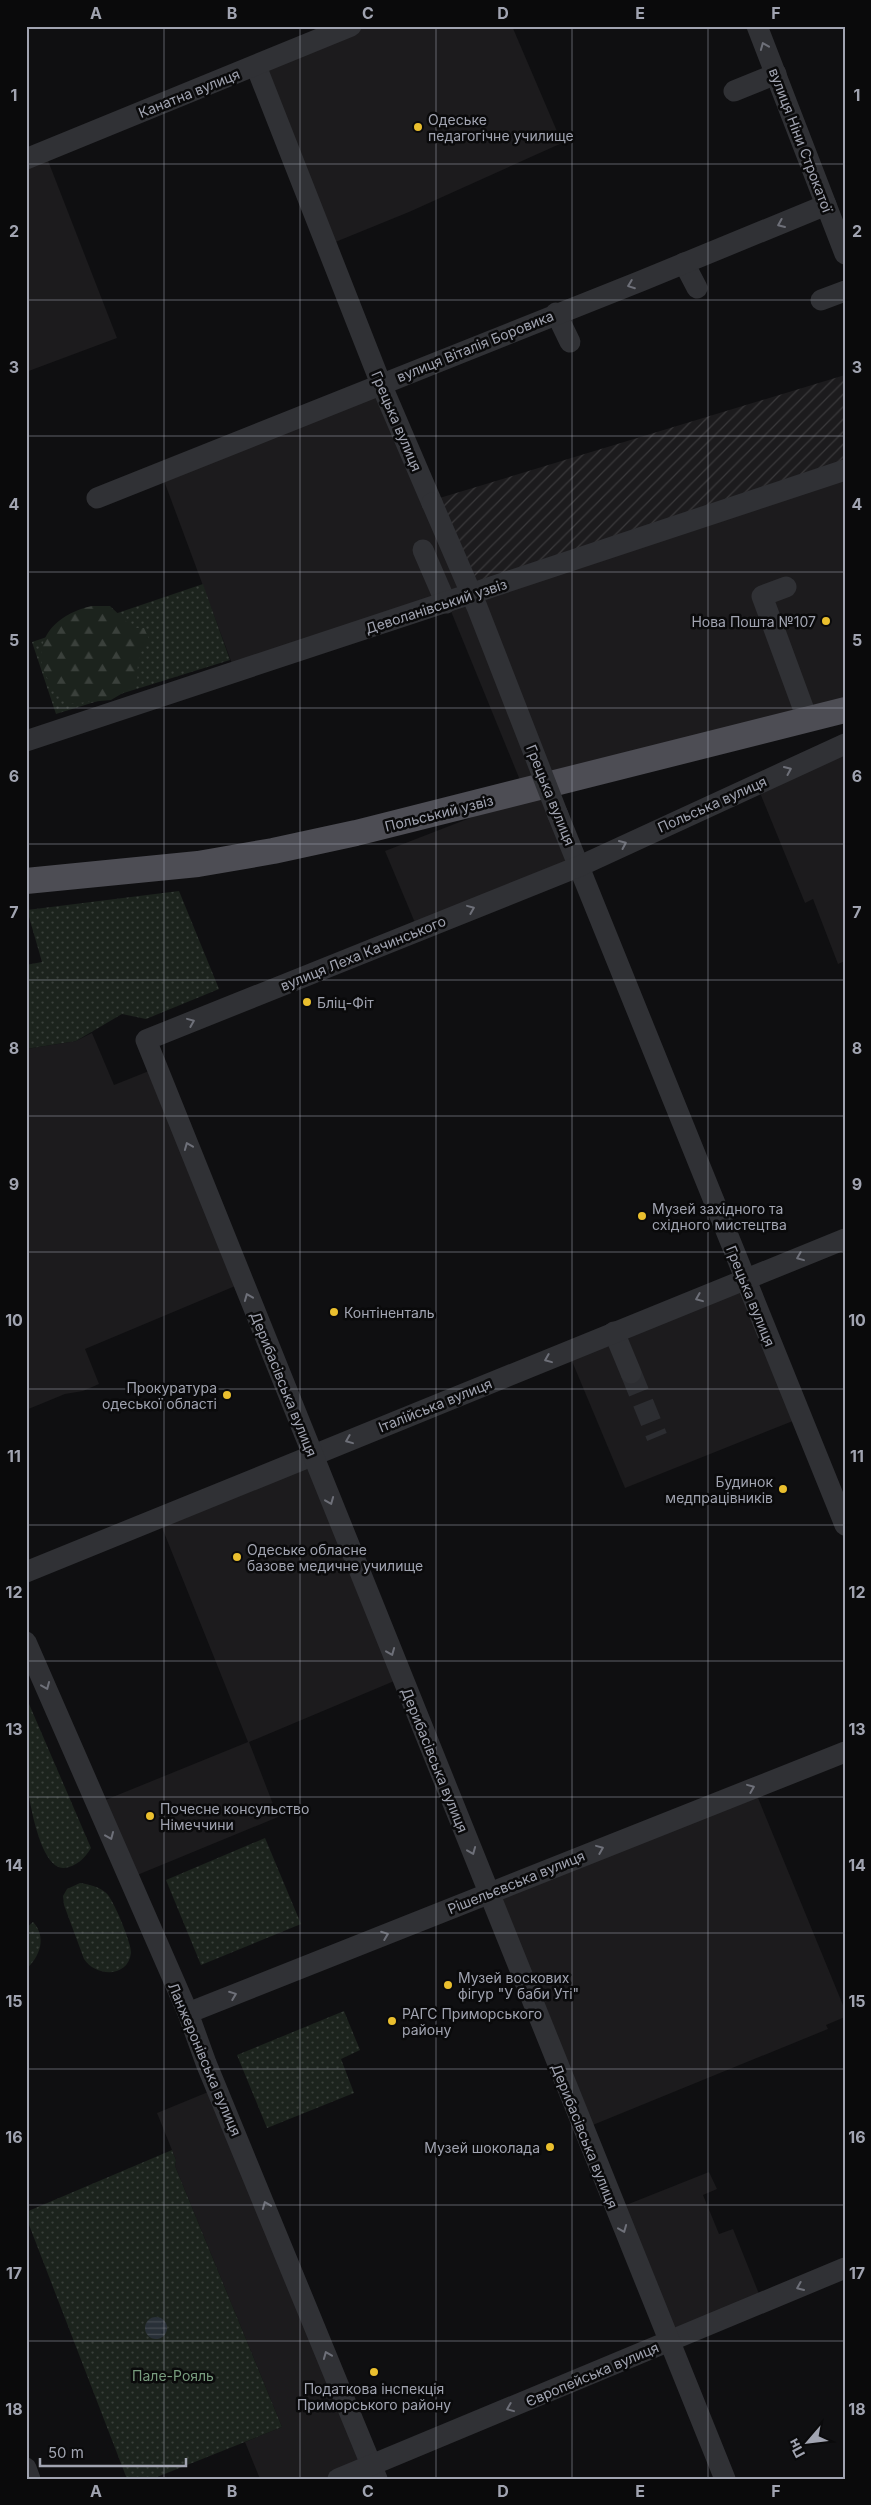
<svg xmlns="http://www.w3.org/2000/svg" width="871" height="2505" font-family="Inter,sans-serif">
  <style>
    .built { fill: #1c1b1d }
    .industrial { fill: url(#industrial-furrows) }
    .grass { fill: url(#grass-dots) }
    .forest { fill: url(#forest-firs) }
    .water { fill: url(#water-rules) }
    .lines { fill: none; stroke-linecap: round; stroke-linejoin: round }
    .minor-tunnel { stroke: #2c2d31; stroke-width: 21; stroke-dasharray: 21 11; stroke-linecap: butt }
    .minor { stroke: #303135; stroke-width: 21 }
    .major { stroke: #4d4d54; stroke-width: 26 }
    .minor-bridge { stroke: #303135; stroke-width: 21 }
    .oneway { stroke: #6e7079 }
    .grid { fill: none; stroke: #a1a4b1; stroke-width: 1; stroke-opacity: 0.55 }
    .poi-dot { fill: #eabf2e; stroke: #0a0a0b; stroke-width: 2 }
    .labels { text-anchor: middle; dominant-baseline: central; stroke-width: 5; stroke-linejoin: round; paint-order: stroke }
    .street-label { font-size: 14px; fill: #a1a4b1; stroke: #0a0a0b }
    .poi-label { font-size: 14px; fill: #a1a4b1; stroke: #0a0a0b; text-anchor: start }
    .park-label { font-size: 14px; fill: #789c7e; stroke: #0a0a0b }
    .neatline { fill: none; stroke: #a1a4b1; stroke-width: 2 }
    .grid-label { font-size: 16px; text-anchor: middle; font-weight: bold; fill: #a1a4b1 }
  </style>
  <defs>
    <pattern id="industrial-furrows" width="10" height="10" patternUnits="userSpaceOnUse" patternTransform="scale(1.25)"><rect width="10" height="10" fill="#1c1b1d"/><path d="M-1 1l2-2M0 10L10 0M9 11l2-2" fill="none" stroke="#3a393b"/></pattern>
    <pattern id="grass-dots" width="8" height="8" patternUnits="userSpaceOnUse" patternTransform="scale(1.25)"><rect width="8" height="8" fill="#1c231d"/><path d="M2 2h.1M6 6h.1" fill="none" stroke="#3a403b" stroke-width="1.8" stroke-linecap="round"/></pattern>
    <pattern id="forest-firs" width="22" height="20" patternUnits="userSpaceOnUse" patternTransform="scale(1.25)"><rect width="22" height="20" fill="#1c231d"/><path d="M5 1l3.5 6h-7zM16 11l3.5 6h-7z" fill="#3a403b"/></pattern>
    <pattern id="water-rules" width="6" height="5" patternUnits="userSpaceOnUse" patternTransform="scale(1.25)"><rect width="6" height="5" fill="#293038"/><path d="M0 2.5h6" fill="none" stroke="#454b52"/></pattern>
  </defs>
  <rect width="100%" height="100%" fill="#0f0f11"/>
  <g class="built">
    <path d="M355 26H512L562 143 409 212 328 245 257 67Z"/>
    <path d="M45 153 117 338 26 372V161Z"/>
    <path d="M382 389 469 595 235 672 163 478Z"/>
    <path d="M845 471V706L524 790 448 604Z"/>
    <path d="M845 742V961L838 964 813 899 805 903 758 788Z"/>
    <path d="M545 789 575 865 418 930 385 851Z"/>
    <path d="M92 1033 114 1085 154 1069 240 1284 85 1349 99 1384 83 1391 65 1394 26 1410V1049L76 1041Z"/>
    <path d="M744 1281 798 1419 625 1488 569 1354Z"/>
    <path d="M310 1461 399 1679 249 1742 278 1817 130 1878 98 1803 248 1742 159 1520Z"/>
    <path d="M756 1793 845 2010V2017L826 2025 828 2029 583 2129 492 1896Z"/>
    <path d="M213 2090 368 2464 334 2479H260L245 2442 282 2427 175 2166 176 2160 157 2113Z"/>
    <path d="M709 2172 717 2189 703 2195 719 2234 733 2229 761 2299 668 2339 616 2209Z"/>
  </g>
  <path class="industrial" d="M845 375V469L473 591 433 500Z"/>
  <g class="grass">
    <path d="M203 584 230 660 56 714 32 642Z"/>
    <path d="M179 891 219 989 146 1019 122 1014 76 1041 26 1049V965L42 962 27 910Z"/>
    <path d="M26 1697 91 1848C85 1858 76 1867 64 1868 39 1869 28 1794 26 1774 24 1748 26 1722 26 1697Z"/>
    <path d="M265 1838 301 1924 201 1965 166 1880Z"/>
    <path d="M80 1883C88 1884 102 1887 108 1895 114 1902 132 1944 131 1953 128 1978 96 1977 84 1959L64 1905 63 1896 67 1889Z"/>
    <path d="M33 1922C47 1937 40 1957 26 1969V1928Z"/>
    <path d="M344 2011 360 2050 341 2059 354 2093 267 2128 237 2055Z"/>
    <path d="M172 2150 176 2160 175 2166 282 2427 152 2479H127L26 2217V2212Z"/>
  </g>
  <path class="forest" d="M92 606H110L133 628H144L149 639C138 652 136 668 138 684L111 700 67 704C61 695 51 686 46 676 30 639 58 613 92 606Z"/>
  <circle class="water" cx="156" cy="2328" r="11"/>
  <g class="lines">
    <path class="minor-tunnel" d="M631 1373 657 1437"/>
    <g class="minor">
      <path d="M757 26 845 254"/>
      <path d="M256 66 381 384 432 503"/>
      <path d="M734 91 776 74"/>
      <path d="M26 159 351 26"/>
      <path d="M684 263 697 288"/>
      <path d="M821 300 845 291"/>
      <path d="M556 313 570 342"/>
      <path d="M97 498 641 281 826 205"/>
      <path d="M423 550 446 603"/>
      <path d="M786 587 762 596 808 721"/>
      <path d="M26 741 845 470"/>
      <path d="M558 815 845 1525"/>
      <path d="M614 1332 631 1373"/>
      <path d="M26 1572 845 1239"/>
      <path d="M26 1642 188 2013 206 2063 377 2479"/>
      <path d="M188 2013 845 1752"/>
      <path d="M26 2468 30 2479"/>
      <path d="M338 2479 845 2268"/>
      <path d="M725 2479 146 1040 580 866 845 744"/>
    </g>
    <path class="major" d="M26 881 198 864 273 851 356 833 845 710"/>
    <path class="minor-bridge" d="M432 503 477 607 558 815"/>
  </g>
  <defs><path id="oneway-chevron" d="M-2-3.5L2.5 0L-2 3.5" fill="none" stroke-width="1.6" stroke-linecap="round" stroke-linejoin="round" transform="scale(1.25)"/></defs>
  <g class="oneway">
    <use href="#oneway-chevron" transform="translate(764 46) rotate(-112)"/>
    <use href="#oneway-chevron" transform="translate(781 224) rotate(157)"/>
    <use href="#oneway-chevron" transform="translate(631 285) rotate(159)"/>
    <use href="#oneway-chevron" transform="translate(788 770) rotate(-24)"/>
    <use href="#oneway-chevron" transform="translate(623 844) rotate(-24)"/>
    <use href="#oneway-chevron" transform="translate(471 909) rotate(-22)"/>
    <use href="#oneway-chevron" transform="translate(191 1022) rotate(-22)"/>
    <use href="#oneway-chevron" transform="translate(188 1146) rotate(-112)"/>
    <use href="#oneway-chevron" transform="translate(800 1257) rotate(158)"/>
    <use href="#oneway-chevron" transform="translate(248 1297) rotate(-112)"/>
    <use href="#oneway-chevron" transform="translate(699 1298) rotate(158)"/>
    <use href="#oneway-chevron" transform="translate(548 1359) rotate(158)"/>
    <use href="#oneway-chevron" transform="translate(349 1440) rotate(158)"/>
    <use href="#oneway-chevron" transform="translate(330 1501) rotate(68)"/>
    <use href="#oneway-chevron" transform="translate(391 1652) rotate(68)"/>
    <use href="#oneway-chevron" transform="translate(46 1686) rotate(67)"/>
    <use href="#oneway-chevron" transform="translate(751 1788) rotate(-22)"/>
    <use href="#oneway-chevron" transform="translate(110 1836) rotate(67)"/>
    <use href="#oneway-chevron" transform="translate(600 1849) rotate(-22)"/>
    <use href="#oneway-chevron" transform="translate(472 1851) rotate(68)"/>
    <use href="#oneway-chevron" transform="translate(385 1935) rotate(-21)"/>
    <use href="#oneway-chevron" transform="translate(233 1995) rotate(-21)"/>
    <use href="#oneway-chevron" transform="translate(266 2205) rotate(-112)"/>
    <use href="#oneway-chevron" transform="translate(623 2229) rotate(68)"/>
    <use href="#oneway-chevron" transform="translate(800 2287) rotate(157)"/>
    <use href="#oneway-chevron" transform="translate(327 2355) rotate(-112)"/>
    <use href="#oneway-chevron" transform="translate(510 2408) rotate(158)"/>
  </g>
  <path class="grid" d="M164 26V2479M300 26V2479M436 26V2479M572 26V2479M708 26V2479M26 164H845M26 300H845M26 436H845M26 572H845M26 708H845M26 844H845M26 980H845M26 1116H845M26 1252H845M26 1389H845M26 1525H845M26 1661H845M26 1797H845M26 1933H845M26 2069H845M26 2205H845M26 2341H845"/>
  <g class="poi-dot">
    <circle cx="418" cy="127" r="5"/>
    <circle cx="826" cy="621" r="5"/>
    <circle cx="307" cy="1002" r="5"/>
    <circle cx="642" cy="1216" r="5"/>
    <circle cx="334" cy="1312" r="5"/>
    <circle cx="227" cy="1395" r="5"/>
    <circle cx="783" cy="1489" r="5"/>
    <circle cx="237" cy="1557" r="5"/>
    <circle cx="150" cy="1816" r="5"/>
    <circle cx="448" cy="1985" r="5"/>
    <circle cx="392" cy="2021" r="5"/>
    <circle cx="550" cy="2147" r="5"/>
    <circle cx="374" cy="2372" r="5"/>
  </g>
  <g class="labels">
    <g class="street-label">
      <text transform="translate(189 93) rotate(-22)">Канатна вулиця</text>
      <text transform="translate(801 140) rotate(69)">вулиця Ніни Строкатої</text>
      <text transform="translate(475 346) rotate(-22)">вулиця Віталія Боровика</text>
      <text transform="translate(397 421) rotate(67)">Грецька вулиця</text>
      <text transform="translate(436 606) rotate(-18)">Деволанівський узвіз</text>
      <text transform="translate(551 795) rotate(68)">Грецька вулиця</text>
      <text transform="translate(712 804) rotate(-24)">Польська вулиця</text>
      <text transform="translate(439 813) rotate(-14)">Польський узвіз</text>
      <text transform="translate(363 953) rotate(-22)">вулиця Леха Качинського</text>
      <text transform="translate(751 1296) rotate(68)">Грецька вулиця</text>
      <text transform="translate(284 1384) rotate(68)">Дерибасівська вулиця</text>
      <text transform="translate(435 1405) rotate(-22)">Італійська вулиця</text>
      <text transform="translate(435 1760) rotate(68)">Дерибасівська вулиця</text>
      <text transform="translate(516 1882) rotate(-22)">Рішельєвська вулиця</text>
      <text transform="translate(205 2059) rotate(67)">Ланжеронівська вулиця</text>
      <text transform="translate(585 2136) rotate(68)">Дерибасівська вулиця</text>
      <text transform="translate(592 2374) rotate(-23)">Європейська вулиця</text>
    </g>
    <g class="poi-label">
      <text x="428" y="119">Одеське<tspan x="428" dy="16">педагогічне училище</tspan></text>
      <text x="816" y="621" text-anchor="end">Нова Пошта №107</text>
      <text x="317" y="1002">Бліц-Фіт</text>
      <text x="652" y="1208">Музей західного та<tspan x="652" dy="16">східного мистецтва</tspan></text>
      <text x="344" y="1312">Контіненталь</text>
      <text x="217" y="1387" text-anchor="end">Прокуратура<tspan x="217" dy="16">одеської області</tspan></text>
      <text x="773" y="1481" text-anchor="end">Будинок<tspan x="773" dy="16">медпрацівників</tspan></text>
      <text x="247" y="1549">Одеське обласне<tspan x="247" dy="16">базове медичне училище</tspan></text>
      <text x="160" y="1808">Почесне консульство<tspan x="160" dy="16">Німеччини</tspan></text>
      <text x="458" y="1977">Музей воскових<tspan x="458" dy="16">фігур "У баби Уті"</tspan></text>
      <text x="402" y="2013">РАГС Приморського<tspan x="402" dy="16">району</tspan></text>
      <text x="540" y="2147" text-anchor="end">Музей шоколада</text>
      <text x="374" y="2388" text-anchor="middle">Податкова інспекція<tspan x="374" dy="16">Приморського району</tspan></text>
    </g>
    <g class="park-label">
      <text x="173" y="2375">Пале-Рояль</text>
    </g>
  </g>
  <rect width="871" height="2505" fill="none" stroke="#0a0a0b" stroke-width="55"/>
  <g transform="translate(808 2442) rotate(242)" stroke="#0a0a0b" stroke-width="4" paint-order="stroke">
  <path d="M0-4L9 19L0 12L-9 19Z" fill="#a1a4b1"/>
  <text y="-8" font-size="14" font-weight="bold" text-anchor="middle" fill="#a1a4b1">Пн</text>
  </g>
  <path d="M40 2458v8h146v-8" fill="none" stroke="#a1a4b1" stroke-width="2.5"/>
  <text x="48" y="2458" font-size="15" fill="#a1a4b1" stroke="#0a0a0b" stroke-width="4" paint-order="stroke">50 m</text>
  <rect x="28" y="28" width="816" height="2450" class="neatline"/>
  <g class="grid-label">
    <text x="96" y="19">A</text>
    <text x="232" y="19">B</text>
    <text x="368" y="19">C</text>
    <text x="503" y="19">D</text>
    <text x="640" y="19">E</text>
    <text x="776" y="19">F</text>
    <text x="14" y="101">1</text>
    <text x="857" y="101">1</text>
    <text x="14" y="237">2</text>
    <text x="857" y="237">2</text>
    <text x="14" y="373">3</text>
    <text x="857" y="373">3</text>
    <text x="14" y="510">4</text>
    <text x="857" y="510">4</text>
    <text x="14" y="646">5</text>
    <text x="857" y="646">5</text>
    <text x="14" y="782">6</text>
    <text x="857" y="782">6</text>
    <text x="14" y="918">7</text>
    <text x="857" y="918">7</text>
    <text x="14" y="1054">8</text>
    <text x="857" y="1054">8</text>
    <text x="14" y="1190">9</text>
    <text x="857" y="1190">9</text>
    <text x="14" y="1326">10</text>
    <text x="857" y="1326">10</text>
    <text x="14" y="1462">11</text>
    <text x="857" y="1462">11</text>
    <text x="14" y="1598">12</text>
    <text x="857" y="1598">12</text>
    <text x="14" y="1735">13</text>
    <text x="857" y="1735">13</text>
    <text x="14" y="1871">14</text>
    <text x="857" y="1871">14</text>
    <text x="14" y="2007">15</text>
    <text x="857" y="2007">15</text>
    <text x="14" y="2143">16</text>
    <text x="857" y="2143">16</text>
    <text x="14" y="2279">17</text>
    <text x="857" y="2279">17</text>
    <text x="14" y="2415">18</text>
    <text x="857" y="2415">18</text>
    <text x="96" y="2497">A</text>
    <text x="232" y="2497">B</text>
    <text x="368" y="2497">C</text>
    <text x="503" y="2497">D</text>
    <text x="640" y="2497">E</text>
    <text x="776" y="2497">F</text>
  </g>
</svg>
